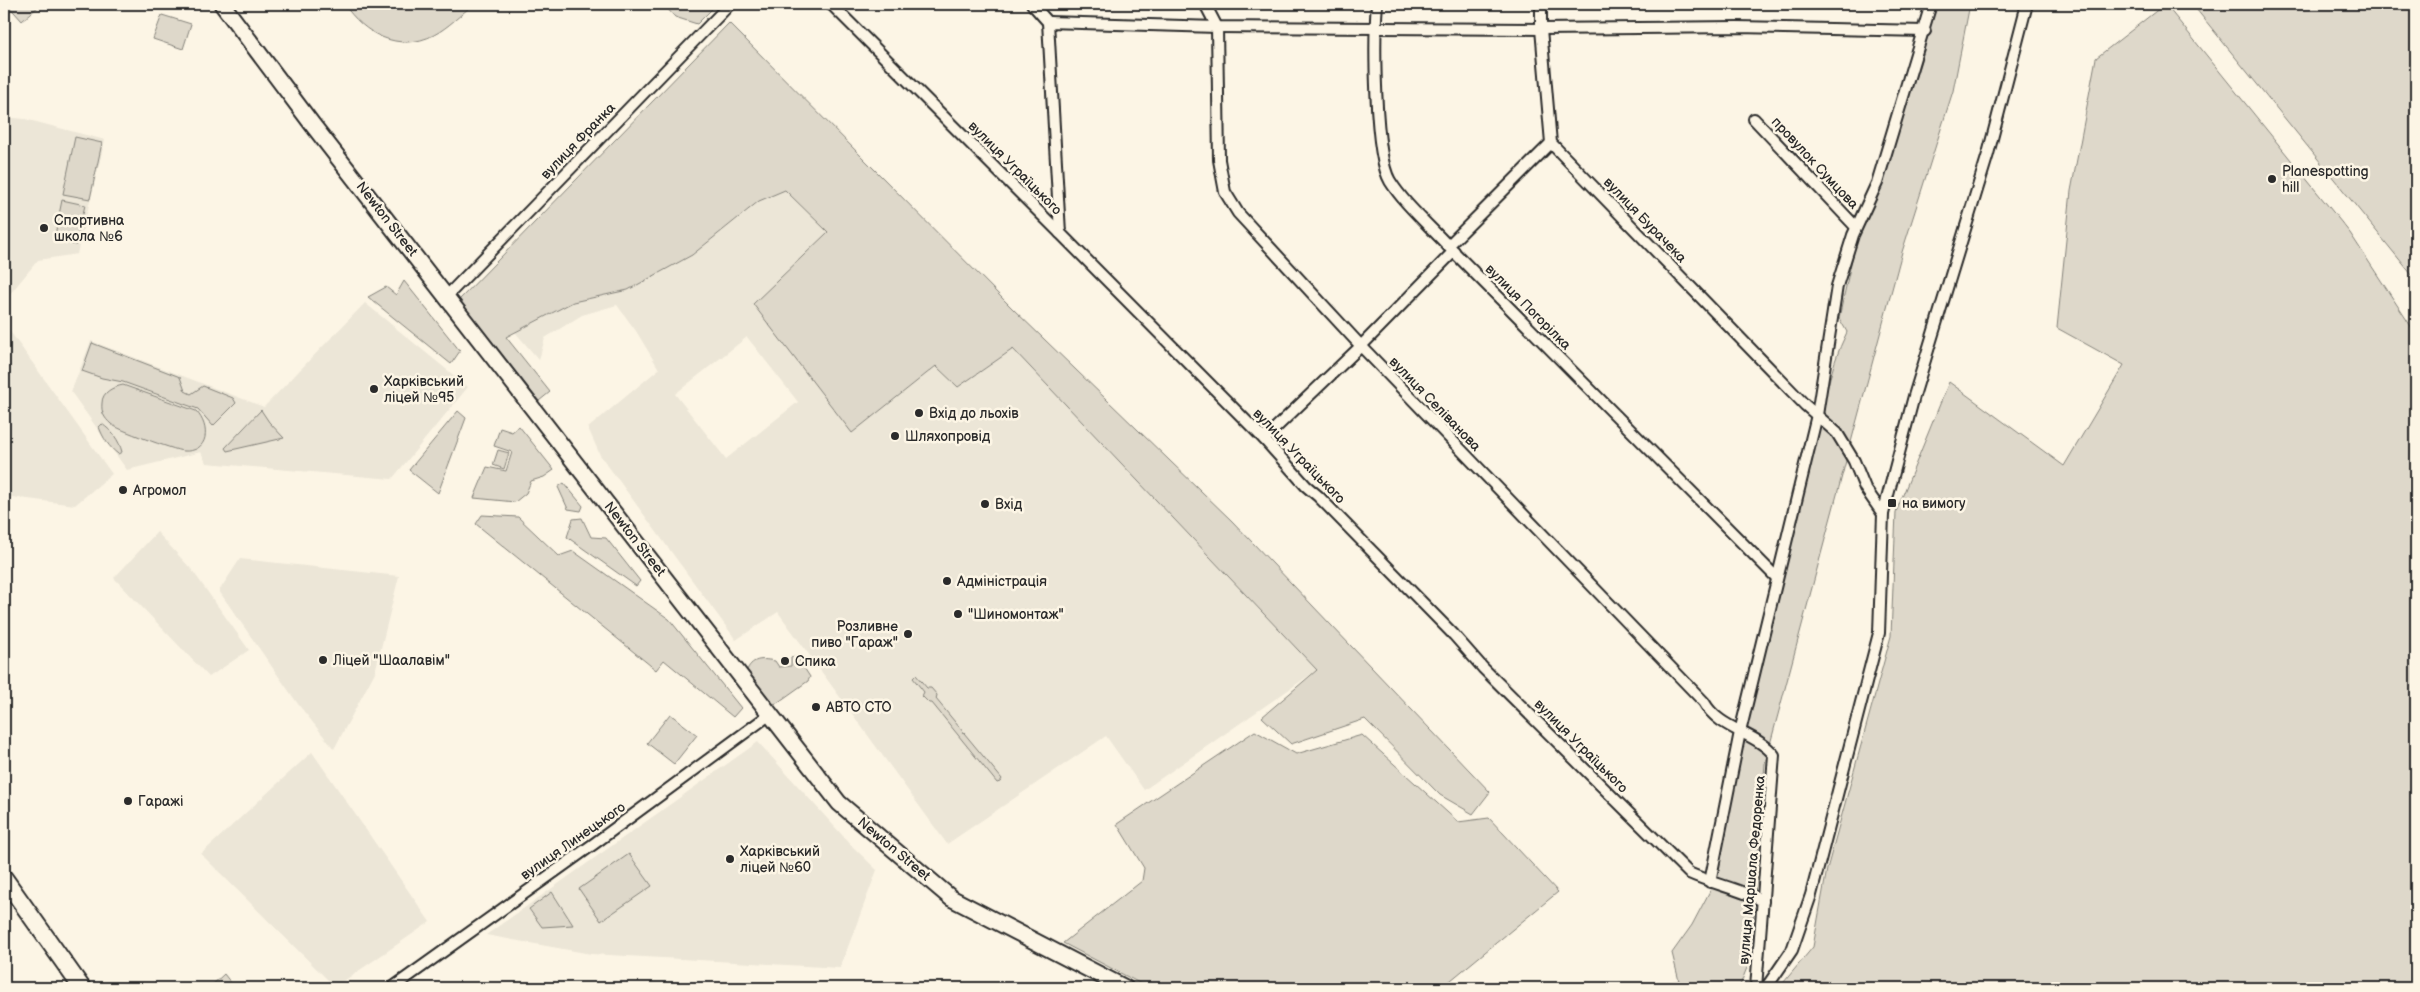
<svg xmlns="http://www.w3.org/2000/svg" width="2420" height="992" font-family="'Balsamiq Sans',sans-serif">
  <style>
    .built { fill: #ece6d7; fill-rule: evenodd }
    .green { fill: #ded8ca; stroke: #84827a }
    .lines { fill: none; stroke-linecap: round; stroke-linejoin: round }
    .street-casing { stroke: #2b2b2b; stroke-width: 14 }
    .secondary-casing { stroke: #2b2b2b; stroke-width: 19 }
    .primary-casing { stroke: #2b2b2b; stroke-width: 20 }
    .street { stroke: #fcf5e5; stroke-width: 10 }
    .secondary { stroke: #fcf5e5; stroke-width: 15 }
    .primary { stroke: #fcf5e5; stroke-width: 16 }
    .poi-dot { fill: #2b2b2b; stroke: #fcf5e5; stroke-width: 2 }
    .labels { text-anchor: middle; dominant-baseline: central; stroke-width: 5; stroke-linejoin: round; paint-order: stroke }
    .street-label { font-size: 14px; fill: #2b2b2b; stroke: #fcf5e5 }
    .poi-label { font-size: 14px; fill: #2b2b2b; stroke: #fcf5e5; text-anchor: start }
  </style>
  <rect width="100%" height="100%" fill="#fcf5e5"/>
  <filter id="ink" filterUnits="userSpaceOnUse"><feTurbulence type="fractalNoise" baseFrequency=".02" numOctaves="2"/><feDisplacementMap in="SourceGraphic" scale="10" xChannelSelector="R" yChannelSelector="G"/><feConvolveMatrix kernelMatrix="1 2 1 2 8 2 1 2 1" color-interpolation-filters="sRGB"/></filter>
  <g filter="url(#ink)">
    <g class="built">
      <path d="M4 117 25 119 105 140 77 254 38 260 5 300Z"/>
      <path d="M785 190 829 232 851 433 936 366 958 387 1013 349 1317 670 1144 790 1106 736 947 844 778 612 736 640 600 455 588 428 659 369 636 331 617 305 582 315 545 338 539 360 515 332 573 302 628 290 692 255 759 201ZM747 337 798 402 726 459 675 394Z"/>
      <path d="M365 303 468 387 392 479 206 463 201 452 127 470 71 392 91 341 264 407Z"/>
      <path d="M4 323 112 474 75 505 4 496Z"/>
      <path d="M157 532 192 570 249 650 209 677 114 578Z"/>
      <path d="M240 559 399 576 375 672 334 749 298 704 219 591Z"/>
      <path d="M758 742 853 847 877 870 840 968 591 954 486 935Z"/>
      <path d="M312 752 430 922 335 987 201 854Z"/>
    </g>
    <g class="green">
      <path d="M7 4H39L40 5 22 21Z"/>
      <path d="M344 4H474C461 14 449 27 434 35 398 53 364 34 344 4Z"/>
      <path d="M663 4H715L716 5 697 24 675 17Z"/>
      <path d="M1935 4H1970L1953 91 1902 252 1765 763 1750 960 1739 988H1663V982L1679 981 1672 953 1692 925 1711 889 1727 796 1799 504C1808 486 1808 476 1812 457 1822 415 1828 370 1847 332L1839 318 1856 241 1883 179 1924 51Z"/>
      <path d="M2165 4 2350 233 2416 334V988H1779L1813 947 1827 869 1891 636 1896 512 1949 382 2064 466 2124 365 2057 328 2071 191 2096 58Z"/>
      <path d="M2192 4H2416V280Z"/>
      <path d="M162 15 191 24 183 49 153 39Z"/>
      <path d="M729 23 1013 309 1232 521 1490 792 1473 814 1440 795 1365 719 1291 744 1262 717 1317 670 1013 349 958 387 936 366 852 433 753 304 828 232 785 190 759 201 692 255 628 290 573 302 506 337 550 392 539 401 459 300Z"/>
      <path d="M75 137 102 143 90 199 63 194Z"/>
      <path d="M62 200 85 205 76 245 54 240Z"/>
      <path d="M404 281 460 351 451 364 368 297 386 287 396 295Z"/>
      <path d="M92 343 180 377 185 391 191 394 203 386 233 398 236 403 213 426 198 409 123 382 102 378 82 371Z"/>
      <path d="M123 385 196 411C211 427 209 453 183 451 174 450 116 429 111 424 104 418 101 412 102 403 102 392 113 387 123 385Z"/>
      <path d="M261 410 269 422 284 438 227 451 225 448Z"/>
      <path d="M458 411 466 418 438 493 409 470Z"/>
      <path d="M102 424C112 431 119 440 122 452L118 454C109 447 103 438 99 427Z"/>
      <path d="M519 426 554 470 544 477 531 481 526 493 515 502 474 498 487 467 506 471 512 452 494 446 500 428 512 432Z"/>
      <path d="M498 450 509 453 504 469 493 465Z"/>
      <path d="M564 483 583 506 581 511 568 509 558 487Z"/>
      <path d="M482 515 518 517 559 556 573 551 669 619 741 708 733 717 664 660 656 670 476 524Z"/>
      <path d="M582 518 591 537 606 538 640 581 636 586 567 537 573 519Z"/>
      <path d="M791 657H797L810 677 808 681 777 703 773 704 747 670C753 657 764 659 775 661L779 667 791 666Z"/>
      <path d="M916 675 927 688H931L937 695 936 699 1002 779 1000 782 997 783 932 703H929L922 696 924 692 913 678Z"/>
      <path d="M670 714 697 735 674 764 647 743Z"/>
      <path d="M1255 731 1296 754 1362 735 1458 822 1489 818 1558 892 1445 985 1444 988H1149L1063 943 1142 881 1144 868 1117 824Z"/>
      <path d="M629 854 652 886 601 921 579 889Z"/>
      <path d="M552 892 573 925 542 927 529 909Z"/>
      <path d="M224 974 235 988H209Z"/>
    </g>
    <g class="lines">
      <defs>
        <g id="street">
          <path d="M831 4 1060 233 1264 439 1306 486 1318 496 1454 635 1483 668 1689 873C1713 884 1740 889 1763 901"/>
          <path d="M1032 4 1048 22"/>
          <path d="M1205 4 1217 27 1219 160 1225 192 1238 213 1361 346 1704 702C1719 730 1756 732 1774 755L1756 988"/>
          <path d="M1377 4C1374 38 1374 154 1390 181 1405 205 1429 225 1448 246L1776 577"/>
          <path d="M1541 4V29L1551 143 1805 405 1837 433 1854 461 1865 488 1883 514"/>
          <path d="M1754 119 1856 227"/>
          <path d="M1060 233 1048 22 1217 27 1541 29 1737 27 1925 31"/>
          <path d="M1448 246 1551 143"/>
          <path d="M446 297 730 4"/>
          <path d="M1264 439 1361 346 1454 251"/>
          <path d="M1710 882 1740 732 1817 415 1837 286 1853 235 1877 183 1931 4"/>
          <path d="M392 988 595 843 769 715"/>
          <path d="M1766 988 1792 950 1811 895 1879 633 1883 514 1914 396 1988 154 2027 4"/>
        </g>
        <path id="secondary" d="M222 4 312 124 839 803 951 898 1125 988"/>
        <path id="primary" d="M4 878 82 988"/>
      </defs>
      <use href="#street" class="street-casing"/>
      <use href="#secondary" class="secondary-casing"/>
      <use href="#primary" class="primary-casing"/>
      <use href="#street" class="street"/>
      <use href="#secondary" class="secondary"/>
      <use href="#primary" class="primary"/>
    </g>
  </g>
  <g class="poi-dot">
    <circle cx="2272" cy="179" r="5"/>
    <circle cx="44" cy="228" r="5"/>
    <circle cx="374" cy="389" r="5"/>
    <circle cx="919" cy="413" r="5"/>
    <circle cx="895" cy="436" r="5"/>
    <circle cx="123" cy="490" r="5"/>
    <rect x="1887" y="498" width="10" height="10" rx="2.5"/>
    <circle cx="985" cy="504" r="5"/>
    <circle cx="947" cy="581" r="5"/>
    <circle cx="958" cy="614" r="5"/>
    <circle cx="908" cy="634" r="5"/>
    <circle cx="323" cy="660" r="5"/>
    <circle cx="785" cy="661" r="5"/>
    <circle cx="816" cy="707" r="5"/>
    <circle cx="128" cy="801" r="5"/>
    <circle cx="730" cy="859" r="5"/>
  </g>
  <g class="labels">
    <g class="street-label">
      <text transform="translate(578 141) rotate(-46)">вулиця Франка</text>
      <text transform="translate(1815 163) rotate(47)">провулок Сумцова</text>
      <text transform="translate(1015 168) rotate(45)">вулиця Уграїцького</text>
      <text transform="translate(387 219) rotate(52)">Newton Street</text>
      <text transform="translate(1645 220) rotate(46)">вулиця Бурачека</text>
      <text transform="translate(1528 307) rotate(45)">вулиця Погорілка</text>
      <text transform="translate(1435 404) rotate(46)">вулиця Селіванова</text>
      <text transform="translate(1299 456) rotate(46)">вулиця Уграїцького</text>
      <text transform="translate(635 539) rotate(52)">Newton Street</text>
      <text transform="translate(1581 746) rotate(45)">вулиця Уграїцького</text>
      <text transform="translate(573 841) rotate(-35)">вулиця Линецького</text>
      <text transform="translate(894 849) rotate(40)">Newton Street</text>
      <text transform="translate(1752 870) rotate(-85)">вулиця Маршала Федоренка</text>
    </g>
    <g class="poi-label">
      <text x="2282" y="171">Planespotting<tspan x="2282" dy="16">hill</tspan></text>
      <text x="54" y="220">Спортивна<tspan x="54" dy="16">школа №6</tspan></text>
      <text x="384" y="381">Харківський<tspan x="384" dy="16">ліцей №95</tspan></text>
      <text x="929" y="413">Вхід до льохів</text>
      <text x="905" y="436">Шляхопровід</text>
      <text x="133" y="490">Агромол</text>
      <text x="1902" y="503">на вимогу</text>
      <text x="995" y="504">Вхід</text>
      <text x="957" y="581">Адміністрація</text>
      <text x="968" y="614">"Шиномонтаж"</text>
      <text x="898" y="626" text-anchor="end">Розливне<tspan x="898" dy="16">пиво "Гараж"</tspan></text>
      <text x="333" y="660">Ліцей "Шаалавім"</text>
      <text x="795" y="661">Спика</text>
      <text x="826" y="707">АВТО СТО</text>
      <text x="138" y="801">Гаражі</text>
      <text x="740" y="851">Харківський<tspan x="740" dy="16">ліцей №60</tspan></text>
    </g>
  </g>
  <rect width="2420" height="992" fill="none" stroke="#fcf5e5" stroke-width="20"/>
  <rect x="10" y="10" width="2400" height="972" fill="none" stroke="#2b2b2b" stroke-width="2" filter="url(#ink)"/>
</svg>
